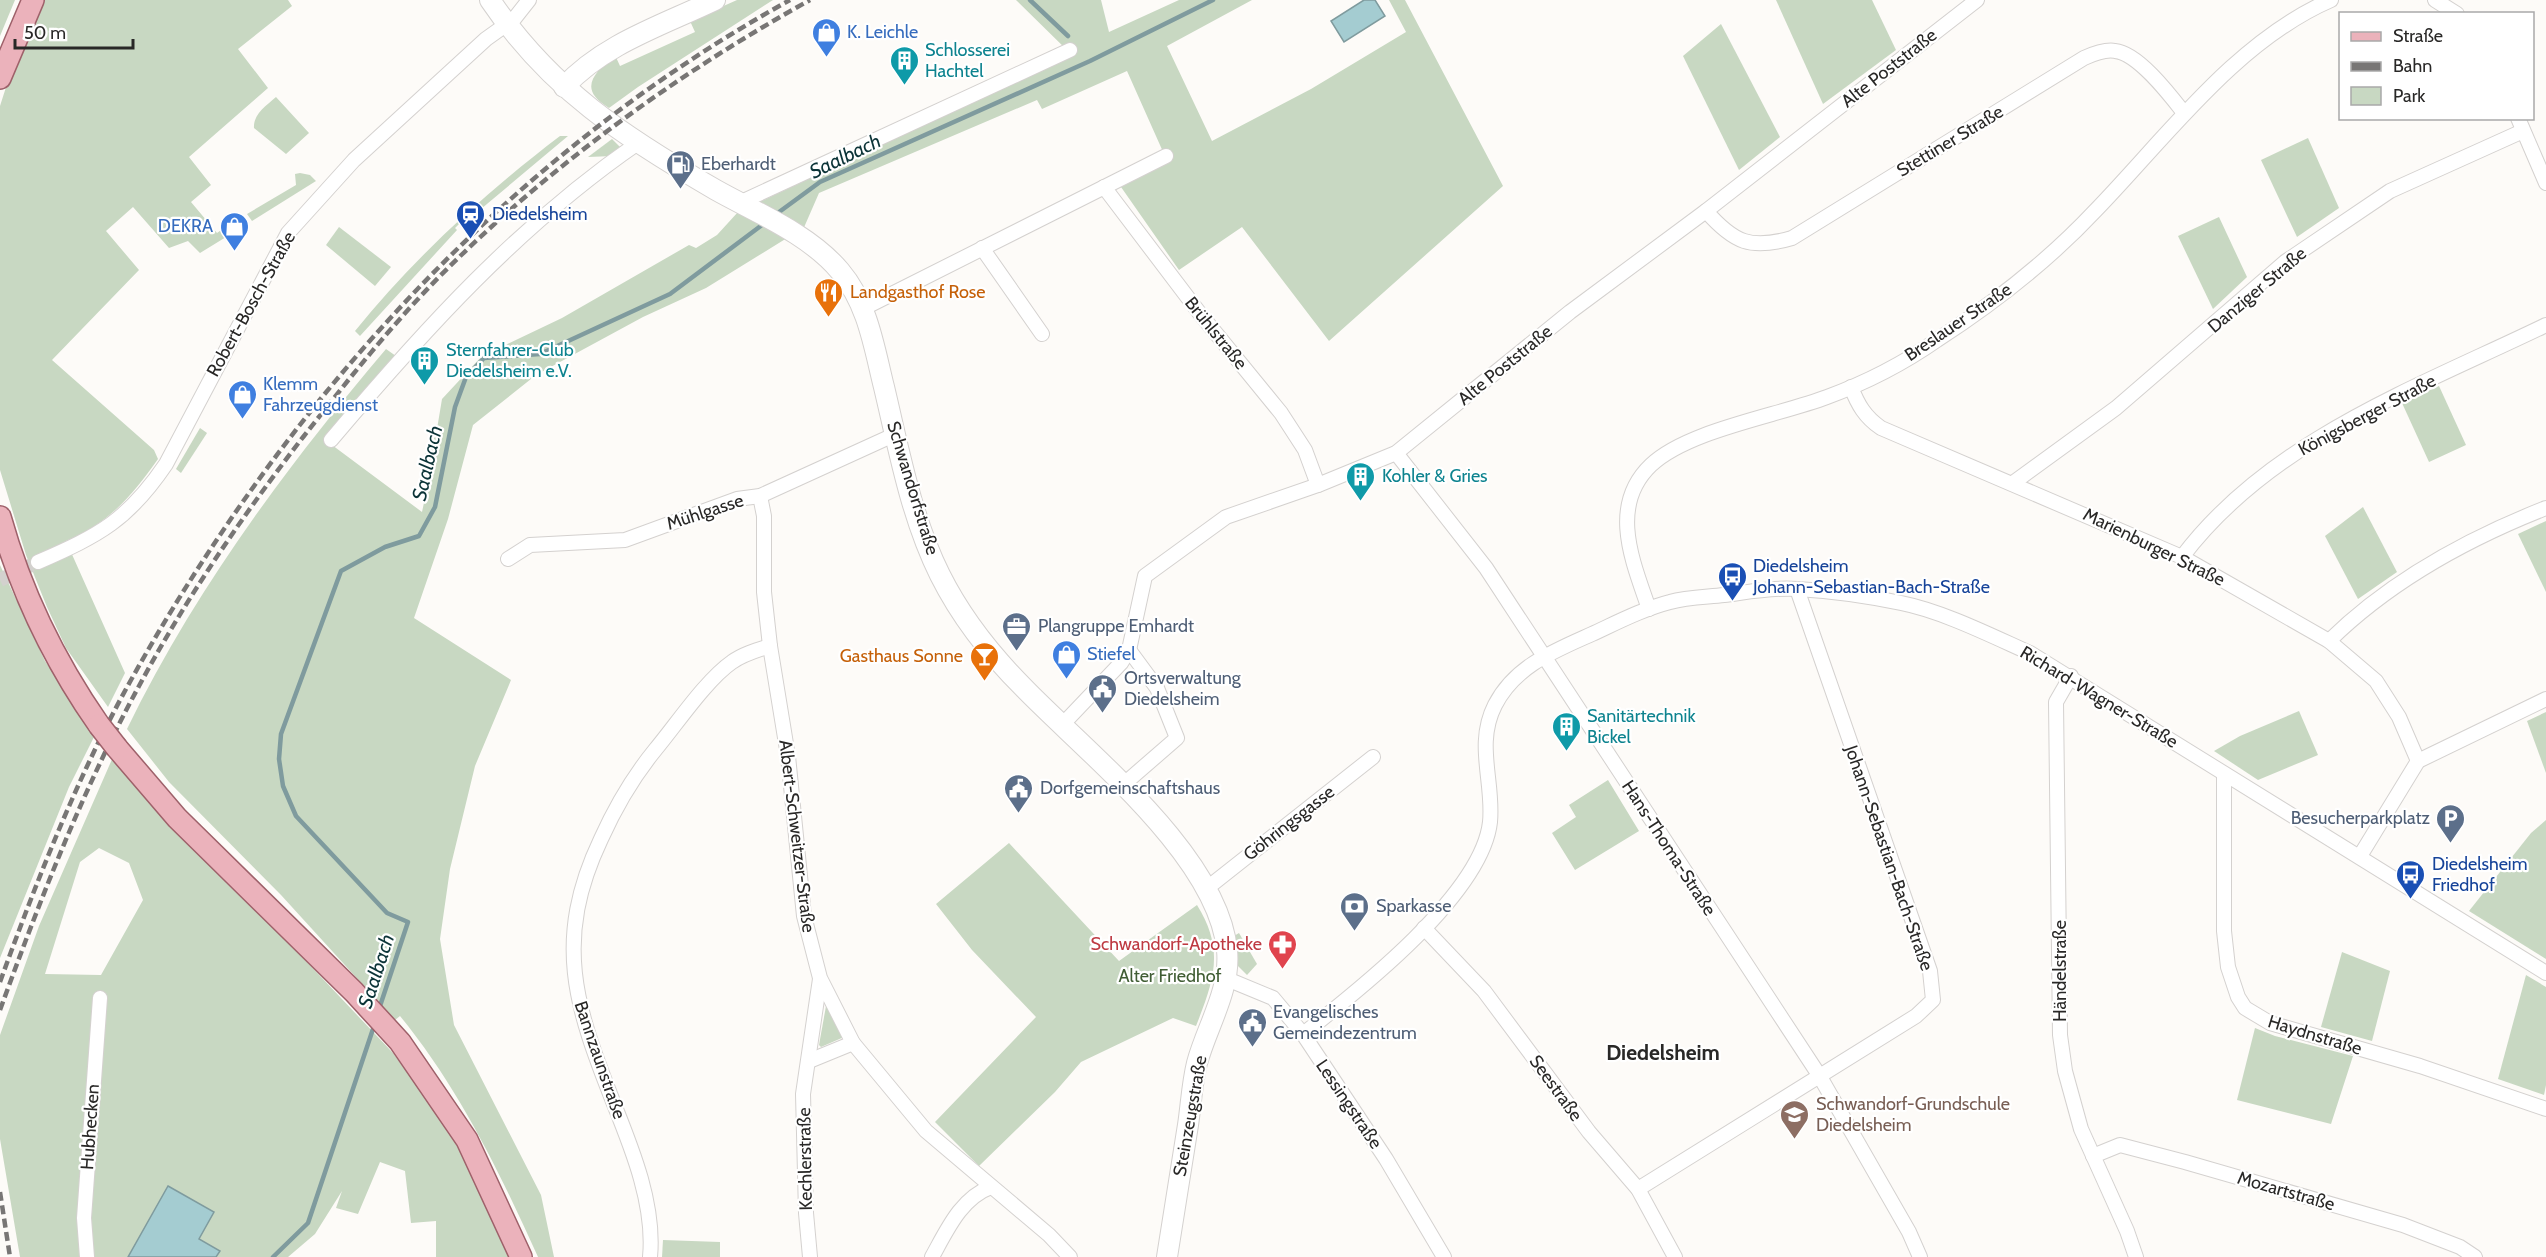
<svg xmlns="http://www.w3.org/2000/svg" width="2546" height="1257" font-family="Cabin,sans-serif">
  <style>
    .green { fill: #c8d8c2; fill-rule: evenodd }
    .water { fill: #a4ccd1; stroke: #7f9b9e; stroke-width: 1.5 }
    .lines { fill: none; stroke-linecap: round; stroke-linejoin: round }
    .stream { stroke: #7f9b9e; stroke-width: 4.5 }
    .street-tunnel { stroke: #d3d1ce; stroke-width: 14; stroke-dasharray: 14 7; stroke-linecap: butt }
    .street-casing { stroke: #d4d1cf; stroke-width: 16 }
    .secondary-casing { stroke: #d4d1cf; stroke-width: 22 }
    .primary-casing { stroke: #9e616a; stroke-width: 24 }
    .street { stroke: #fff; stroke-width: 14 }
    .secondary { stroke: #fff; stroke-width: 20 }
    .primary { stroke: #ebb2bb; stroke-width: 21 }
    .rail { stroke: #787675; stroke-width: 4.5; stroke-dasharray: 9 4.5; stroke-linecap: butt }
    .primary-bridge-casing { stroke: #9e616a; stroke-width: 24; stroke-linecap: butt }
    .primary-bridge { stroke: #ebb2bb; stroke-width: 21 }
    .labels { text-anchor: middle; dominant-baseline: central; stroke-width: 4.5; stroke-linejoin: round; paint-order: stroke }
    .shop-label { font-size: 18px; fill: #366cbe; stroke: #fff; text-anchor: start }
    .culture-label { font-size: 18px; fill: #0d838f; stroke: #fff; text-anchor: start }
    .street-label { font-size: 18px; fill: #292827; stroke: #fff }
    .service-label { font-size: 18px; fill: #4e5e75; stroke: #fff; text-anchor: start }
    .transit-label { font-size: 18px; fill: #164399; stroke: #fff; text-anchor: start }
    .food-label { font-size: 18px; fill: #c56008; stroke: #fff; text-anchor: start }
    .health-label { font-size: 18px; fill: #be3a42; stroke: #fff; text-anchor: end }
    .park-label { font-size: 18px; fill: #405d34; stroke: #fff }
    .education-label { font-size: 18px; fill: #785e54; stroke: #fff; text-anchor: start }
    .water-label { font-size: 20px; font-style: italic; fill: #0c3438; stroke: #fff }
    .quarter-label { font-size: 21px; font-weight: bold; fill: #292827; stroke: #fff }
  </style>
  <rect width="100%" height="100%" fill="#fdfbf8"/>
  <g class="green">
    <path d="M0 0H15L0 36Z"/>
    <path d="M45 0H288L292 6 238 49 268 88 189 157 211 185 191 202 217 233 238 218 244 226 200 253 188 241 169 248 133 207 106 231 139 270 52 360 154 450 158 459C132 496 109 523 66 541L125 673 108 707 66 648 47 607 26 555 0 470V106L15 59Z"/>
    <path d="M737 0H773L638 87 609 108C577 89 594 73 615 55L620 66 695 32 690 21Z"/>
    <path d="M1016 0H1101L1109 32 1179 0H1252L1167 46 1212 141 1311 89 1406 32 1389 0H1405L1503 186 1329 341 1242 227 1179 270 1121 187 1168 163 1127 71 1042 109 1037 100 819 193 802 232 753 205 1072 55Z"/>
    <path d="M1776 0H1872L1896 50 1823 104Z"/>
    <path d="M1721 24 1780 137 1739 170 1683 56Z"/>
    <path d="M276 97 309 133 286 154 254 128C253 114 266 106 276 97Z"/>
    <path d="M560 136H568L469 219 466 217 455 228 457 230 360 336 355 331C415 257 485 193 560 136Z"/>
    <path d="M2308 138 2339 208 2297 237 2261 160Z"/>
    <path d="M612 139 620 147 613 156 588 157Z"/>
    <path d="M300 173 310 175 316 181 252 221 247 214 296 185 295 174Z"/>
    <path d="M738 212 787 238 706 288 643 317 536 375 473 425 448 519 414 618 511 680 475 766 450 869 440 939 454 1025 541 1195 554 1257H538C500 1173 459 1088 400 1016L395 1020 281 895 169 782 127 729C194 591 287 466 386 349L403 361 332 445 422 512 428 484 420 463 436 435 442 399 482 356 562 318 689 245 696 248 717 235Z"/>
    <path d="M2219 217 2247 277 2213 309 2178 236Z"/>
    <path d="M339 227 391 267 375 286 326 245Z"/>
    <path d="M2439 386 2466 445 2429 462 2402 403Z"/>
    <path d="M200 428 207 433 181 473 176 469Z"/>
    <path d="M2363 507 2397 572 2358 599 2325 536Z"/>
    <path d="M2546 521V592L2518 534Z"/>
    <path d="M0 565 45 661 95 735 69 787 0 958Z"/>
    <path d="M2299 711 2318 755 2258 780 2214 751 2240 736Z"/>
    <path d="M2546 712V773L2527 721Z"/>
    <path d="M113 757 393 1053 452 1133 509 1257H436V1221L411 1223 405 1171 380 1162 358 1214 336 1208 342 1191 315 1234 288 1257H20L0 1139V1035L39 926ZM99 848 129 863 143 900 101 975 45 974 80 862Z"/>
    <path d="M1608 780 1639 831 1575 870 1552 833 1576 817 1569 805Z"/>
    <path d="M2546 820V959L2469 911 2531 833Z"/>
    <path d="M1009 843 1119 961 1197 905C1225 950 1214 980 1196 1026L1173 1018 1081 1062 1055 1092 979 1166 935 1122 1036 1017 972 950 936 904Z"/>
    <path d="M1239 933 1257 964 1247 975 1238 966 1234 936Z"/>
    <path d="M2342 952 2390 971 2372 1041 2321 1027Z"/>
    <path d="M2526 975 2546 987V1085L2544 1095 2498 1079Z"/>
    <path d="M826 1006 831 1008 844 1037 821 1047 819 1045Z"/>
    <path d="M2255 1028 2275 1036 2353 1056 2331 1124 2237 1100Z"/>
    <path d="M663 1240 720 1242V1257H662Z"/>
  </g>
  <g class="water">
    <path d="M1364 0H1375L1385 16 1344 42 1331 21Z"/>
    <path d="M168 1186 214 1212 199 1239 220 1251 216 1257H128Z"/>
  </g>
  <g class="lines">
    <g class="stream">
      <path d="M1030 0 1068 36"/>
      <path d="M775 215 820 182 1090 61 1213 0"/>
      <path d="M379 1009 408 922 387 913 296 816 283 786 279 759 281 734 341 571 385 547 419 536 435 507 455 407 466 377 484 358 540 354 670 294 766 222"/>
      <path d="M273 1257 308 1223 375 1023"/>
    </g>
    <path class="street-tunnel" d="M0 580 38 562"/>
    <defs>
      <g id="street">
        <path d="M2435 0 2457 14"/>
        <path d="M2518 118 2546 183"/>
        <path d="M1104 187 1201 315 1281 413 1305 450 1318 485"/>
        <path d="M739 203 1070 50"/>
        <path d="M1706 211C1734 243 1751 250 1792 238L2084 58C2093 54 2105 49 2115 51 2138 53 2170 95 2184 113"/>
        <path d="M982 248 1042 334"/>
        <path d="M862 309 1166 156"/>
        <path d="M1851 387C1858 405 1865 417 1881 428L2182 557 2329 641 2376 681 2399 717 2418 761"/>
        <path d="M331 440C424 330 519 225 638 143"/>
        <path d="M1396 453 1486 568 1819 1075 1909 1232 1920 1257"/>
        <path d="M2013 483 2116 408 2285 262 2390 191 2523 131"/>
        <path d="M760 496 764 516V592L770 646 788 756 804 916 820 978 853 1043 926 1131 1049 1235 1070 1257"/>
        <path d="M2182 557C2270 440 2418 387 2546 325"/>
        <path d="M508 559 530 545 625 540 737 499 760 496 896 434"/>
        <path d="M38 562C100 535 128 520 166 464L288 233 354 160 486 39 514 19 529 0"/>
        <path d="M1649 609C1633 562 1608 506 1651 465 1688 430 1777 416 1827 397 1865 383 1904 363 1937 340 1994 303 2049 260 2095 211 2165 139 2236 41 2331 0"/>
        <path d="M2329 641C2390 581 2467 539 2546 508"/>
        <path d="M2071 676 2056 702 2060 1035 2065 1071 2081 1129 2127 1231 2136 1257"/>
        <path d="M1063 724 1121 663 1129 650 1145 576 1226 517 1318 485 1396 453 1570 312 1706 211 1977 0"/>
        <path d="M2224 774V931L2228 967 2238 997 2245 1008 2270 1023 2420 1066 2546 1109"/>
        <path d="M1124 784 1177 738 1157 688 1129 650"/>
        <path d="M2360 856 2418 761 2546 699"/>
        <path d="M1206 889 1373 757"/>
        <path d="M1424 928 1484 991 1589 1132 1638 1189 1675 1257"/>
        <path d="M1227 979 1273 998 1303 1034 1386 1159 1444 1257"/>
        <path d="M1303 1034C1358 991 1482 894 1490 822 1494 782 1475 744 1495 705 1515 666 1554 651 1592 634 1618 622 1643 609 1670 602 1687 597 1707 597 1724 595 1748 592 1774 587 1798 589 1832 591 1868 596 1901 603 1942 611 1992 636 2030 653L2546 973"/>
        <path d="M809 1061 853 1043"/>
        <path d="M2093 1156 2120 1145 2185 1162 2403 1225 2460 1247 2475 1257"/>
        <path d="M1638 1189 1916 1016 1933 1000 1930 971 1797 589"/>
        <path d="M87 1257 84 1218 100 998"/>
        <path d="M650 1257C655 1206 633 1151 614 1104 575 1006 553 940 601 839 615 808 633 777 655 750 676 725 706 680 732 662 743 654 757 650 770 646"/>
        <path d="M810 1257 806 1213 803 1094 820 979"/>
        <path d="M932 1257C947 1230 961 1198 991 1187"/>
      </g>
      <g id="secondary">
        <path d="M490 0C550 89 624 137 716 190 757 213 809 234 840 271 868 304 874 347 884 387 899 450 911 517 940 575 961 617 991 655 1024 688 1087 753 1218 856 1227 950 1231 990 1207 1026 1197 1063 1192 1083 1191 1105 1188 1125 1181 1169 1174 1213 1167 1257"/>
        <path d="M564 87C603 44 663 25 715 0"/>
      </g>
      <g id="primary">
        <path d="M0 78 33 0"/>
        <path d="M0 517C21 592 55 662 99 725"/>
        <path d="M117 748 177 818 354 992 400 1042 467 1140 521 1257"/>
      </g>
    </defs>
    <use href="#street" class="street-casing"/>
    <use href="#secondary" class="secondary-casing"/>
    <use href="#primary" class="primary-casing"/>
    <use href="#street" class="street"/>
    <use href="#secondary" class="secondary"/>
    <use href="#primary" class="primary"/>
    <g class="rail">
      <path d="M0 982C37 880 78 775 131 680 287 400 509 155 790 0"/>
      <path d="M0 1010C40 900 83 789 139 686 185 600 241 518 300 441 344 385 388 329 438 278 547 168 675 75 810 0"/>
      <path d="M0 1192 10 1257"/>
    </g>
    <defs>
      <path id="primary-bridge" d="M99 725 117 748"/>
    </defs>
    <use href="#primary-bridge" class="primary-bridge-casing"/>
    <use href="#primary-bridge" class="primary-bridge"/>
  </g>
  <defs>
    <symbol id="shop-pin" viewBox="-11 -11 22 30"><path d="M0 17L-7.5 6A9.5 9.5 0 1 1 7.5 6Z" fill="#3f7fe0" stroke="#fff"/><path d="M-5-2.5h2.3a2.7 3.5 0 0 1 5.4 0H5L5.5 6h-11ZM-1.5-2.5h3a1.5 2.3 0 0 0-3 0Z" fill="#fff"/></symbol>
    <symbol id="building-pin" viewBox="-11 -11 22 30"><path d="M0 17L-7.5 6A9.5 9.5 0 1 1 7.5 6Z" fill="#0f9aa8" stroke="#fff"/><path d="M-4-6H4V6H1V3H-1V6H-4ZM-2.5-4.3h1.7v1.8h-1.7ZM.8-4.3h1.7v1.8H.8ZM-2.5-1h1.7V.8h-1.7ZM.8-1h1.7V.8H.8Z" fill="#fff"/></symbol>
    <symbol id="fuel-pin" viewBox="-11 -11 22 30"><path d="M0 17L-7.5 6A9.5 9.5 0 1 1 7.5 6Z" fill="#5c6f8a" stroke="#fff"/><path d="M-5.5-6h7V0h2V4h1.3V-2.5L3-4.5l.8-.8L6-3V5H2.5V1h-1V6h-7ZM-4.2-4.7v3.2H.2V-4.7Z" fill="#fff"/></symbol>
    <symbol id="station-pin" viewBox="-11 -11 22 30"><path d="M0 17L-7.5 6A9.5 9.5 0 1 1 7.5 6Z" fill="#1a4fb4" stroke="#fff"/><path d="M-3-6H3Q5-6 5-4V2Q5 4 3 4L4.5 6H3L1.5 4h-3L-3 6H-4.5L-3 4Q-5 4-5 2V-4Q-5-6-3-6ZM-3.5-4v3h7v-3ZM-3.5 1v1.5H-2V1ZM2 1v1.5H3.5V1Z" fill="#fff"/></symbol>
    <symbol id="restaurant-pin" viewBox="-11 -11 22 30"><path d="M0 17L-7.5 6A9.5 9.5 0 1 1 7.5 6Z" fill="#e8710a" stroke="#fff"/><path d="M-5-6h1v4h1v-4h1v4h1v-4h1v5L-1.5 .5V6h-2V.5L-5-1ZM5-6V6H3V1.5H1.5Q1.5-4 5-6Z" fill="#fff"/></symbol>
    <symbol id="bus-pin" viewBox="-11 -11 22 30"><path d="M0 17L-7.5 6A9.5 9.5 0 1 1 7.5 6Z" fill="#1a4fb4" stroke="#fff"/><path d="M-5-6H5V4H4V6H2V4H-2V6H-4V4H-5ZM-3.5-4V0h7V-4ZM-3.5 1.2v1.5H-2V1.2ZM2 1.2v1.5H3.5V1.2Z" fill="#fff"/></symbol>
    <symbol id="office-pin" viewBox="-11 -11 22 30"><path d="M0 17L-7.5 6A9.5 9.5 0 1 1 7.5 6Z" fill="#5c6f8a" stroke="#fff"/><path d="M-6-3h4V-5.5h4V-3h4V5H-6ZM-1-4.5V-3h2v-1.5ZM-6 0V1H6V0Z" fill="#fff"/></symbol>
    <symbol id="bar-pin" viewBox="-11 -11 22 30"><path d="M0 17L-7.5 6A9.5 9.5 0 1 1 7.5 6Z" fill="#e8710a" stroke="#fff"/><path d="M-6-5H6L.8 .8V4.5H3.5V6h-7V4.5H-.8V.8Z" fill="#fff"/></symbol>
    <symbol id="civic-pin" viewBox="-11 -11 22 30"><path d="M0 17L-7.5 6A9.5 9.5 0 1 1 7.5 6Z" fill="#5c6f8a" stroke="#fff"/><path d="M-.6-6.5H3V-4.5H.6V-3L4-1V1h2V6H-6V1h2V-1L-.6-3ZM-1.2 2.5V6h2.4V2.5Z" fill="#fff"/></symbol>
    <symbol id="parking-pin" viewBox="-11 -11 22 30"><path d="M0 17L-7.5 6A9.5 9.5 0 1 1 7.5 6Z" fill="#5c6f8a" stroke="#fff"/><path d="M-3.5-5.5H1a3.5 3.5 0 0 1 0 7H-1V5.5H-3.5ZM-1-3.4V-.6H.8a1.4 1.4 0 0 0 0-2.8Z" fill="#fff"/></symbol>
    <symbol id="bank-pin" viewBox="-11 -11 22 30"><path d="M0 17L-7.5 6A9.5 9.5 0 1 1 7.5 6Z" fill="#5c6f8a" stroke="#fff"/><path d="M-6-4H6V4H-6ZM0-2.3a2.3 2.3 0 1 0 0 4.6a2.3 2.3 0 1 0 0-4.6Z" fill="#fff"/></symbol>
    <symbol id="pharmacy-pin" viewBox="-11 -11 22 30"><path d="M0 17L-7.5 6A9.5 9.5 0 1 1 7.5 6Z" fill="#e0444e" stroke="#fff"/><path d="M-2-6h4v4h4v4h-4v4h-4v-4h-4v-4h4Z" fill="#fff"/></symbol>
    <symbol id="school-pin" viewBox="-11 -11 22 30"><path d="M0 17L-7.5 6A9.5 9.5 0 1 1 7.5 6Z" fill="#8d6e63" stroke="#fff"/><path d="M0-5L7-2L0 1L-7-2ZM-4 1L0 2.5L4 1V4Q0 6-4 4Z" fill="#fff"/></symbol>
  </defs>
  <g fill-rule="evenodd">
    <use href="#shop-pin" x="810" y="16" width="33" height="45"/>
    <use href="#building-pin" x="888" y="44" width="33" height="45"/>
    <use href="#fuel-pin" x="664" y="148" width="33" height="45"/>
    <use href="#station-pin" x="454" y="198" width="33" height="45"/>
    <use href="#shop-pin" x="218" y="210" width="33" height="45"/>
    <use href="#restaurant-pin" x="812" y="276" width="33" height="45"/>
    <use href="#building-pin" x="408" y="344" width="33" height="45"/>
    <use href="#shop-pin" x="226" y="378" width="33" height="45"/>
    <use href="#building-pin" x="1344" y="460" width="33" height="45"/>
    <use href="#bus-pin" x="1716" y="560" width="33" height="45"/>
    <use href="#office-pin" x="1000" y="610" width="33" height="45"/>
    <use href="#shop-pin" x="1050" y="638" width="33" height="45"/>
    <use href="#bar-pin" x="968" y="640" width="33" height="45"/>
    <use href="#civic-pin" x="1086" y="672" width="33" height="45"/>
    <use href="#building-pin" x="1550" y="710" width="33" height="45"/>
    <use href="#civic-pin" x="1002" y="772" width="33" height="45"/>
    <use href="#parking-pin" x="2434" y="802" width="33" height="45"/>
    <use href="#bus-pin" x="2394" y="858" width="33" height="45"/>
    <use href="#bank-pin" x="1338" y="890" width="33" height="45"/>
    <use href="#pharmacy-pin" x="1266" y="928" width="33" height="45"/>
    <use href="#civic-pin" x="1236" y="1006" width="33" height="45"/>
    <use href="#school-pin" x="1778" y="1098" width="33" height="45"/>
  </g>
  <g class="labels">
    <g class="shop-label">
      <text x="847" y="32">K. Leichle</text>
      <text x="213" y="226" text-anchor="end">DEKRA</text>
      <text x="263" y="384">Klemm<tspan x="263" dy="21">Fahrzeugdienst</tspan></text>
      <text x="1087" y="654">Stiefel</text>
    </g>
    <g class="culture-label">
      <text x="925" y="50">Schlosserei<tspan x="925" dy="21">Hachtel</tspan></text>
      <text x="446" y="350">Sternfahrer-Club<tspan x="446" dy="21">Diedelsheim e.V.</tspan></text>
      <text x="1382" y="476">Kohler &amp; Gries</text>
      <text x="1587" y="716">Sanitärtechnik<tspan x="1587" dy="21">Bickel</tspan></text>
    </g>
    <g class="street-label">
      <text transform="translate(1889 68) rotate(-38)">Alte Poststraße</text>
      <text transform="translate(1950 141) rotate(-31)">Stettiner Straße</text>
      <text transform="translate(2257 290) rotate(-40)">Danziger Straße</text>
      <text transform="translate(251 304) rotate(-61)">Robert-Bosch-Straße</text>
      <text transform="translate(1958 322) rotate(-34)">Breslauer Straße</text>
      <text transform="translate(1216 333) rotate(51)">Brühlstraße</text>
      <text transform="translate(1505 365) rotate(-39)">Alte Poststraße</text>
      <text transform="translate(2367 415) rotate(-28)">Königsberger Straße</text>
      <text transform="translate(913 488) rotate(73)">Schwandorfstraße</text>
      <text transform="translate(705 512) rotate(-18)">Mühlgasse</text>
      <text transform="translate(2154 547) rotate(26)">Marienburger Straße</text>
      <text transform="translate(2099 697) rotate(31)">Richard-Wagner-Straße</text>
      <text transform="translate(1289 823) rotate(-38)">Göhringsgasse</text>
      <text transform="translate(797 836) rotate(83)">Albert-Schweitzer-Straße</text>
      <text transform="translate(1669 848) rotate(57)">Hans-Thoma-Straße</text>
      <text transform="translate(1889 858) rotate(71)">Johann-Sebastian-Bach-Straße</text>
      <text transform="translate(2060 971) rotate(-90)">Händelstraße</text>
      <text transform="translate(2315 1035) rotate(17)">Haydnstraße</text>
      <text transform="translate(600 1060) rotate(71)">Bannzaunstraße</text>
      <text transform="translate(1556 1088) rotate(54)">Seestraße</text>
      <text transform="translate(1349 1104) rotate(56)">Lessingstraße</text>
      <text transform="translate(1190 1116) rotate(-80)">Steinzeugstraße</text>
      <text transform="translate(90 1127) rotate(-86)">Hubhecken</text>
      <text transform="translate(805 1159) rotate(-91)">Kechlerstraße</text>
      <text transform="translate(2286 1191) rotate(16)">Mozartstraße</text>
    </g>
    <g class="service-label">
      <text x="701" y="164">Eberhardt</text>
      <text x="1038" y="626">Plangruppe Emhardt</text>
      <text x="1124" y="678">Ortsverwaltung<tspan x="1124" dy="21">Diedelsheim</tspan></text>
      <text x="1040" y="788">Dorfgemeinschaftshaus</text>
      <text x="2430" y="818" text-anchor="end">Besucherparkplatz</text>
      <text x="1376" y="906">Sparkasse</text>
      <text x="1273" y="1012">Evangelisches<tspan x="1273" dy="21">Gemeindezentrum</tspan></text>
    </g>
    <g class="transit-label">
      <text x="492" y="214">Diedelsheim</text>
      <text x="1753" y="566">Diedelsheim<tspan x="1753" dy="21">Johann-Sebastian-Bach-Straße</tspan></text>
      <text x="2432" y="864">Diedelsheim<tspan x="2432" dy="21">Friedhof</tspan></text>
    </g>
    <g class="food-label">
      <text x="850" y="292">Landgasthof Rose</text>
      <text x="963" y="656" text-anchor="end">Gasthaus Sonne</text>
    </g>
    <g class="health-label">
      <text x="1262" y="944">Schwandorf-Apotheke</text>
    </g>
    <g class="park-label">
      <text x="1170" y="976">Alter Friedhof</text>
    </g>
    <g class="education-label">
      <text x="1816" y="1104">Schwandorf-Grundschule<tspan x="1816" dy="21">Diedelsheim</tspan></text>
    </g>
    <g class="water-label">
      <text transform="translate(845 156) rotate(-26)">Saalbach</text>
      <text transform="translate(427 463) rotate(-77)">Saalbach</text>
      <text transform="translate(376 971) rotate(-72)">Saalbach</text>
    </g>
    <g class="quarter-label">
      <text x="1663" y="1052">Diedelsheim</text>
    </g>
  </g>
  <rect x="2339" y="12" width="195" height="108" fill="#ffffff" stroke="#a9a9a9" stroke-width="1.5"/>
  <rect x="2351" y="32" width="30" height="9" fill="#ebb2bb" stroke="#a9a9a9" stroke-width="1.5"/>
  <text x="2393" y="42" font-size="18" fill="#292827">Straße</text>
  <rect x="2351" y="62" width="30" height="9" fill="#787675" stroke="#a9a9a9" stroke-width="1.5"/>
  <text x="2393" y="72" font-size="18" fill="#292827">Bahn</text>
  <rect x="2351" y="87" width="30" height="18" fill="#c8d8c2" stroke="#a9a9a9" stroke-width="1.5"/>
  <text x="2393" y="102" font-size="18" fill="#292827">Park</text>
  <path d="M15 39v9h118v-9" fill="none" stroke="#292827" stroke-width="3"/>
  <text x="24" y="39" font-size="18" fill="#292827" stroke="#ffffff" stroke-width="4.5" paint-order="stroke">50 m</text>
</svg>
